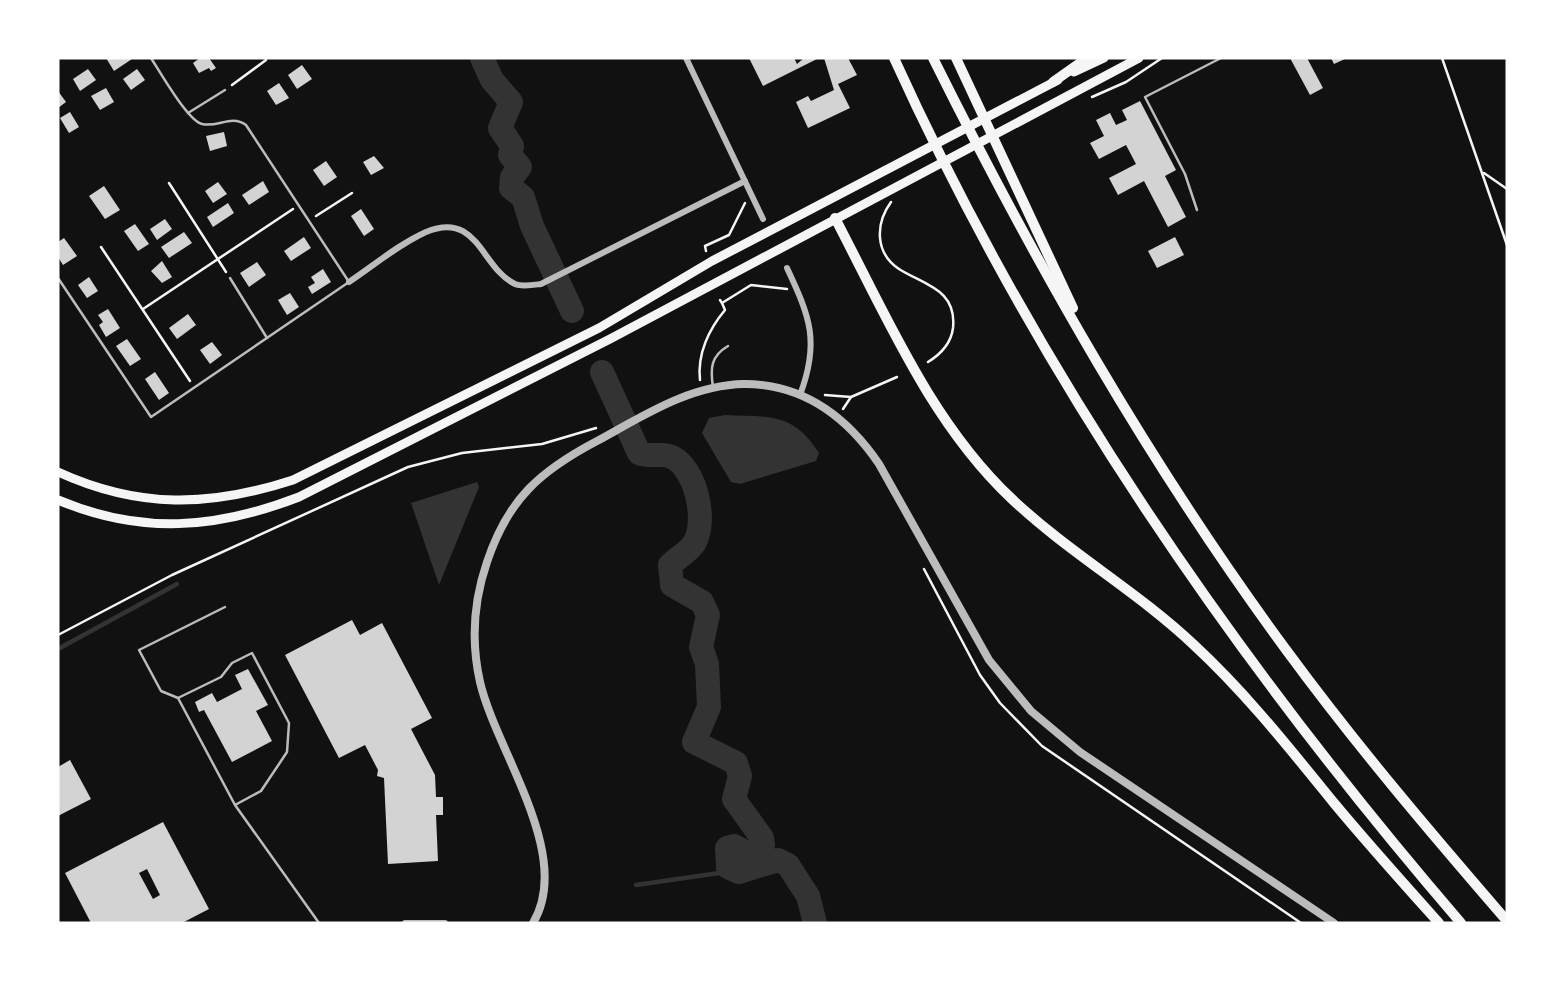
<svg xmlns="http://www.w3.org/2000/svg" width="1565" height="981" font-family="'Fira Sans',sans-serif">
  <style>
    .water { fill: #333 }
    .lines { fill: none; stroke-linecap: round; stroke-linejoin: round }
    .stream { stroke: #333; stroke-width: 4.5 }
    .river { stroke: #333; stroke-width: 24 }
    .building { fill: #d3d3d3; fill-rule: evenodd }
    .path { stroke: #f5f5f5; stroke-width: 2.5 }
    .service { stroke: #bcbcbc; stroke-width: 2.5 }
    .minor { stroke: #bcbcbc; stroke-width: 6 }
    .tertiary { stroke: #bcbcbc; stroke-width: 8 }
    .secondary { stroke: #f5f5f5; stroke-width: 9 }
    .motorway { stroke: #f5f5f5; stroke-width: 10 }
  </style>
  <rect width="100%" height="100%" fill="#111"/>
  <g class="water">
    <path d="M725 415C769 417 793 412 819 453L816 461 740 484 731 482 702 433 709 418Z"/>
    <path d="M477 482 479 487 439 585 411 503Z"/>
  </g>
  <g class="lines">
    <g class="stream">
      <path d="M58 649 177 584"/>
      <path d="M636 885 733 871"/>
    </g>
    <g class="river">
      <path d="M482 58 492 80 511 102 500 128 512 146 510 155 520 167 512 177 511 188 523 197 532 226 572 311"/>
      <path d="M602 372 639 453C650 458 662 452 672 457 696 469 707 519 695 542 689 552 678 557 670 565L672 585 702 602 708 615 701 647 707 664 709 707 694 742 736 763 740 776 734 799 762 838 763 845 751 855 734 846 727 848 728 867 739 872 778 860 788 865 808 896 815 923"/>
    </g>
  </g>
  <g class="building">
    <path d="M106 58H131L132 59 114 71Z"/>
    <path d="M200 58H209L216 68 211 71 209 68 199 73 193 63Z"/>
    <path d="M749 58H794L797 64 804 58H819L763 86Z"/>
    <path d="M824 58H848L857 75 838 84 850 108 808 128 796 102 808 96 811 101 834 90Z"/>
    <path d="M1290 58H1307L1323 88 1310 95Z"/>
    <path d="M1331 58H1347L1334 64Z"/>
    <path d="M302 65 312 79 297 89 288 75Z"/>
    <path d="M88 69 96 80 80 91 73 79Z"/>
    <path d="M137 69 145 80 131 90 123 79Z"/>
    <path d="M279 83 289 98 276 105 267 91Z"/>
    <path d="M106 88 114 102 100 110 91 96Z"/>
    <path d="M58 91 66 102 58 108Z"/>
    <path d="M1140 101 1176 170 1165 176 1186 217 1168 227 1144 181 1118 195 1109 178 1136 164 1126 145 1099 159 1090 143 1104 136 1096 120 1110 113 1116 125 1127 120 1122 110Z"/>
    <path d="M70 112 79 127 69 133 60 118Z"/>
    <path d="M224 132 227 146 210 151 206 136Z"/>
    <path d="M374 156 384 168 371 175 363 162Z"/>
    <path d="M326 161 337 177 324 186 313 170Z"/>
    <path d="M263 181 269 192 249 205 242 195Z"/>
    <path d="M218 182 227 194 213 203 205 191Z"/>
    <path d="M104 186 120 210 105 219 89 196Z"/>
    <path d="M228 203 234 213 213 227 207 217Z"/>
    <path d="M361 209 374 229 364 236 351 216Z"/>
    <path d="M165 219 172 229 157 240 150 229Z"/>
    <path d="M135 224 149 244 138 251 124 231Z"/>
    <path d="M184 232 192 243 169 258 161 247Z"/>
    <path d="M304 237 311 248 291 261 284 251Z"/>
    <path d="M1175 237 1184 255 1157 268 1148 251Z"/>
    <path d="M64 238 77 256 63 265 58 257V242Z"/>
    <path d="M162 261 172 277 162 283 151 271Z"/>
    <path d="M257 262 266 275 249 287 240 273Z"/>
    <path d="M323 269 331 282 312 294 308 287 315 283 311 277Z"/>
    <path d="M89 277 98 291 87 298 78 285Z"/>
    <path d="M290 293 299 307 287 315 278 300Z"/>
    <path d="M108 309 120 328 106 337 99 325 103 322 98 315Z"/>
    <path d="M188 314 196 325 177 339 169 328Z"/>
    <path d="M127 339 141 359 130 366 116 346Z"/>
    <path d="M212 342 222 355 210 364 200 350Z"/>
    <path d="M155 372 169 393 159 400 145 379Z"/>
    <path d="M352 620 360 635 382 623 432 718 411 729 435 775 436 797H443V815H436L438 861 388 864 384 778 377 776 378 770 365 745 339 758 285 655Z"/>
    <path d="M248 669 268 705 256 711 272 741 232 762 204 710 199 712 195 702 212 693 217 702 242 689 235 675Z"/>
    <path d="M70 760 91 799 58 816V767Z"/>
    <path d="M163 822 209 909 182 923H91L65 873ZM147 869 160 895 153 899 139 873Z"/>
  </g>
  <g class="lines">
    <g class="path">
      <path d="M1442 58 1507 245"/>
      <path d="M232 85 266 60"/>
      <path d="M1092 97 1126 82 1162 58"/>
      <path d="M1484 173 1507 189"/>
      <path d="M169 183 226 272"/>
      <path d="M891 202C875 224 875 253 899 269 924 285 957 289 953 328 951 344 941 354 928 362"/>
      <path d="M316 216 352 193"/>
      <path d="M101 247 190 381"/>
      <path d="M706 251 705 246 729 235 745 203"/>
      <path d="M720 300 722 303 751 285 787 289"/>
      <path d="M143 309 293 209"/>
      <path d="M700 380C697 354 709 329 725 310L722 303"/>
      <path d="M825 395 851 397 897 377"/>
      <path d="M843 409 851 397"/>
      <path d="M924 569 980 675 1000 703 1042 746 1301 923"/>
      <path d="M58 635 172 575 408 467 462 453 542 444 596 428"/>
    </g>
    <g class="service">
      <path d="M188 113 225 90"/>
      <path d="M1197 210 1185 174 1145 97 1221 58"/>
      <path d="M58 278 151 417 349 282 246 125C231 114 218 128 202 124 188 121 160 72 151 58"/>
      <path d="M230 278 267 338"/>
      <path d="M713 387C710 368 711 356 728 346"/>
      <path d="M178 698 161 691 139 650 225 607"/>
      <path d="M235 805 261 791 287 752 289 723 252 653 232 663 221 677 178 698 235 805 319 923"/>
    </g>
    <g class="minor">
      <path d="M686 58 763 219"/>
      <path d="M787 268C810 317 820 342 800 395"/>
      <path d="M349 282C373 266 399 244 426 232 478 210 481 268 515 284 522 287 533 285 541 284L745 181"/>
      <path d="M405 923H445"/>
    </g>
    <path class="tertiary" d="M533 923C574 855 496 751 480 682 471 642 474 600 487 562 508 499 540 471 597 441 643 416 690 385 744 384 804 384 847 417 879 464L989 660 1031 711 1080 752 1334 923"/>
    <g class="secondary">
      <path d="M1074 72 1104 58"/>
      <path d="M58 472C139 509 210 507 293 480L599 328 712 261 1058 80"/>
      <path d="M58 500C141 535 216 529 299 497L610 339 1139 58"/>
    </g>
    <g class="motorway">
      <path d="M894 58C1038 375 1235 660 1461 923"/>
      <path d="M933 58C1036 265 1150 465 1287 651 1356 745 1431 833 1507 921"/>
      <path d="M956 58 1073 308"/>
      <path d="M1053 82 1087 58"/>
      <path d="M835 218C886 315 931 423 1012 499 1069 553 1137 591 1194 645 1246 693 1290 749 1334 803 1368 844 1404 884 1439 923"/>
    </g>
  </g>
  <rect width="1565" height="981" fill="none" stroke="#ffffff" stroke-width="119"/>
</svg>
